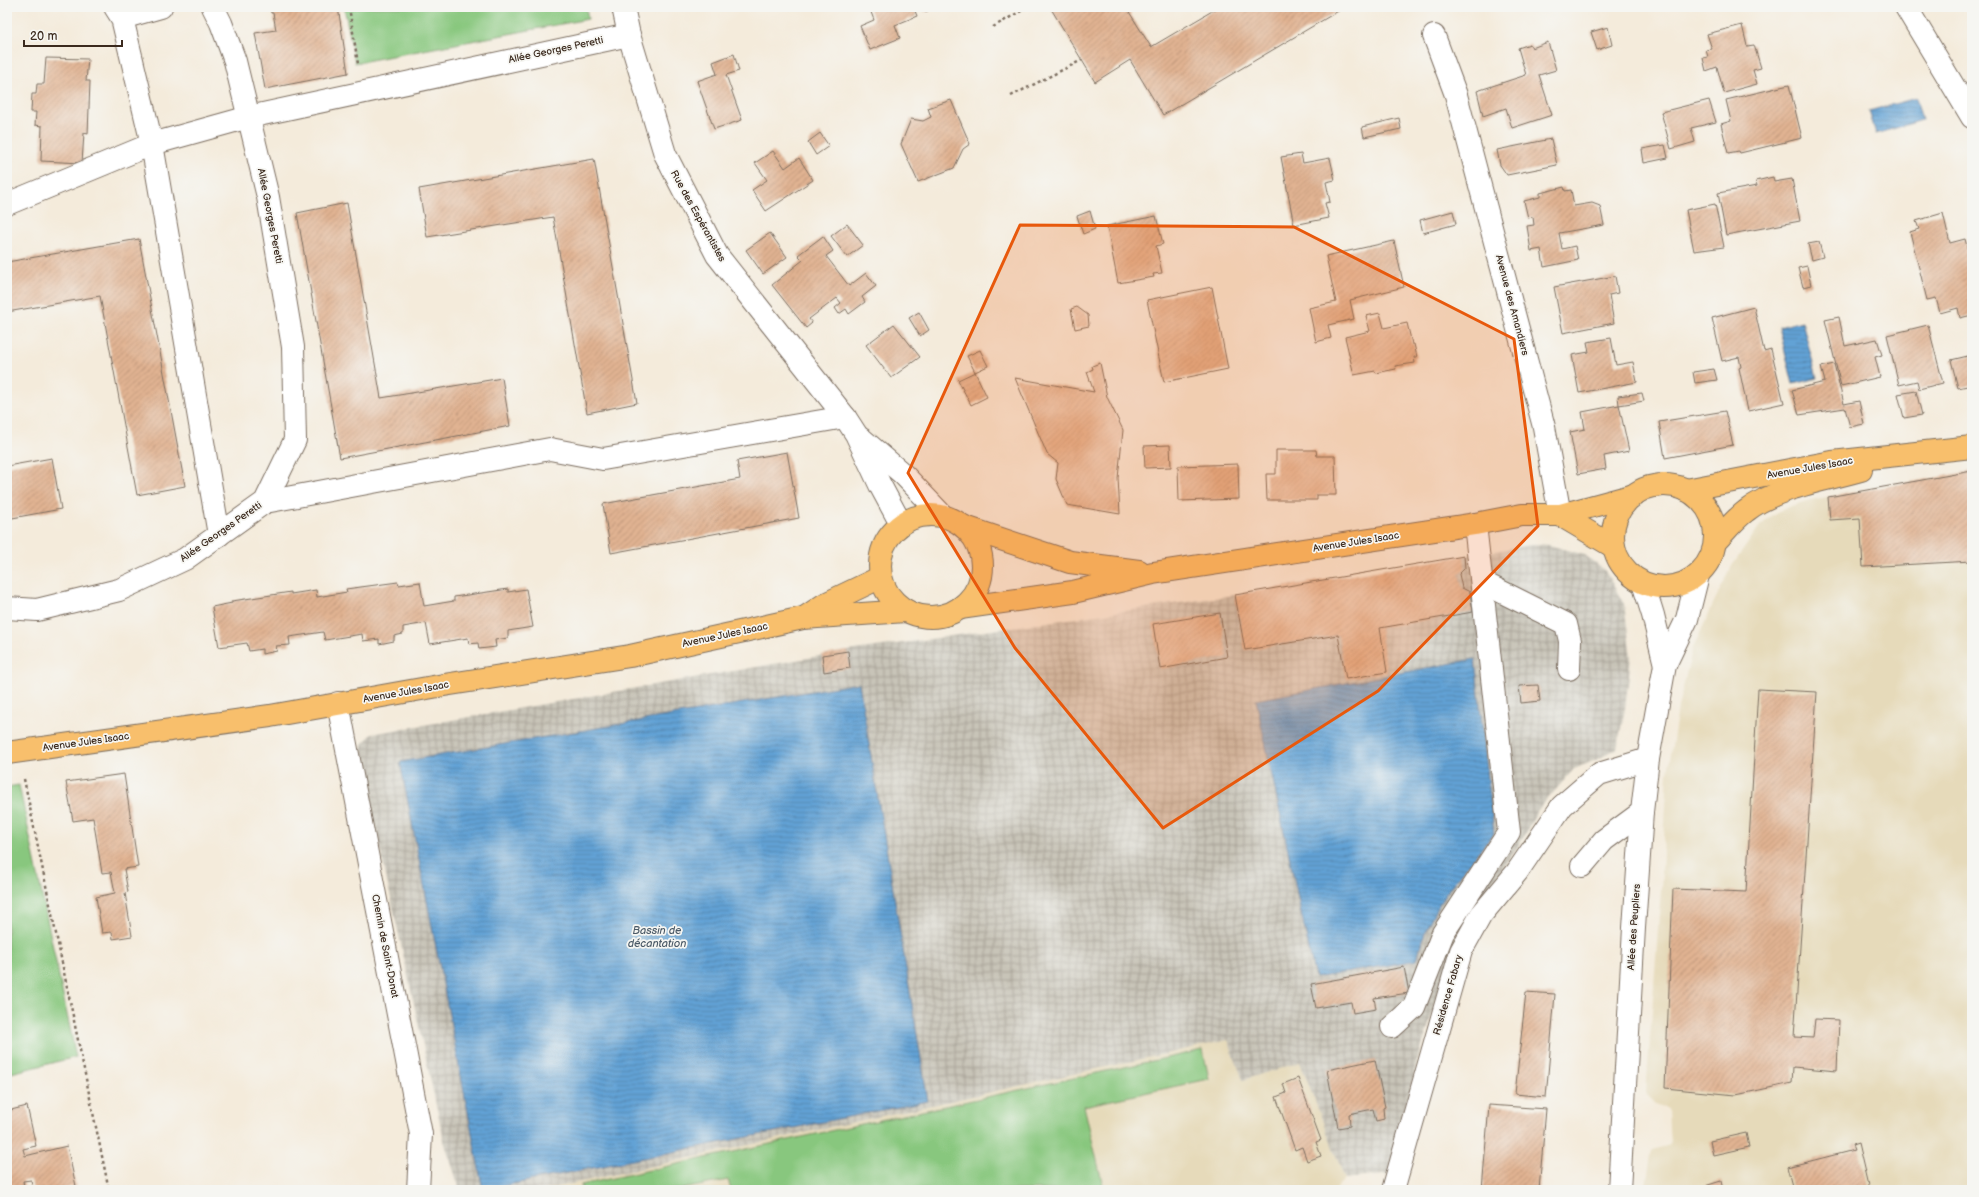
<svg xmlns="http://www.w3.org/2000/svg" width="1979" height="1197" font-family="'Balsamiq Sans',sans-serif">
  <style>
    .built { fill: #e6daba }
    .industrial { fill: url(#industrial-grid) }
    .pitch { fill: #88c77e; stroke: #62784e }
    .water { fill: url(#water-rules); stroke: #4e667a }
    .building { fill: url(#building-hatch) }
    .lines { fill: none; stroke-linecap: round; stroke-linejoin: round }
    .minor-casing { stroke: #7c6e60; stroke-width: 24 }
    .major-casing { stroke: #7c6e60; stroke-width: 24 }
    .path { stroke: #7c6e60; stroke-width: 2.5; stroke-dasharray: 3 3; stroke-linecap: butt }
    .minor { stroke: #fff; stroke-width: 22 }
    .major { stroke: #f8bf6c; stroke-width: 22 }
    .marked { fill: #e8590c; fill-opacity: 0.2; stroke: #e8590c; stroke-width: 3; stroke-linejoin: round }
    .labels { text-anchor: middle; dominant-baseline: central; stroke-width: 3.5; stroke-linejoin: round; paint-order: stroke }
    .street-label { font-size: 10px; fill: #3b2a1e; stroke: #f6f6f2 }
    .water-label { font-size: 11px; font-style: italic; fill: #4b5a67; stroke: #f6f6f2 }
  </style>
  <defs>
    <pattern id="industrial-grid" width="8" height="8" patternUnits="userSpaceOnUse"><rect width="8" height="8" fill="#c8c4b8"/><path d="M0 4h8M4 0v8" fill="none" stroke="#a49f95"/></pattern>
    <pattern id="water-rules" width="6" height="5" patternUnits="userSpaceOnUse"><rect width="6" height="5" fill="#62a2d5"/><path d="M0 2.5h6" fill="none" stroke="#5284ac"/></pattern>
    <pattern id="building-hatch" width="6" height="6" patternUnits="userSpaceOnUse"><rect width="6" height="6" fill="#e1b392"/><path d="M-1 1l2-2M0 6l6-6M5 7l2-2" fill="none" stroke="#b89277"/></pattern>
  </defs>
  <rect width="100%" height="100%" fill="#f6f6f2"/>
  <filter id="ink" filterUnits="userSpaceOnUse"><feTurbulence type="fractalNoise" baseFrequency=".025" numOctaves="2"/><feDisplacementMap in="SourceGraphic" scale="8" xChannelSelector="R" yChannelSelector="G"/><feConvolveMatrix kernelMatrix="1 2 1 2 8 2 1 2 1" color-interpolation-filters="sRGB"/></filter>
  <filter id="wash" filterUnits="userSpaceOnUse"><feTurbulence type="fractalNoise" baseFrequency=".012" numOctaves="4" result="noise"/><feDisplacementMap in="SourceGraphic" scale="16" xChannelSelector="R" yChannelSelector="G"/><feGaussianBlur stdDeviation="0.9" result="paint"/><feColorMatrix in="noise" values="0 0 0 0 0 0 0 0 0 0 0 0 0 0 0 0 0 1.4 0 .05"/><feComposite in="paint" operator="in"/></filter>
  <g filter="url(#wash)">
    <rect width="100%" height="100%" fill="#f4ebdb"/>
    <g class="built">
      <path d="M1972 471V1190H1645L1652 1150 1670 1145 1668 1109 1656 1104 1646 1094 1661 889 1668 773 1678 708 1692 651 1714 602 1732 566 1759 527 1773 515 1788 507 1810 500Z"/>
      <path d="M1228 1040 1243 1080 1300 1062 1345 1179 1334 1190H544Z"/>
    </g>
    <path class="industrial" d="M1536 544 1549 545 1585 555 1605 571 1624 604 1631 657 1625 708 1617 748 1598 759 1574 769 1538 810 1518 846 1470 914 1438 996 1417 1062 1392 1174 1345 1179 1300 1062 1243 1080 1228 1040 544 1190H460L444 1141 365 780 362 744 372 734 848 651 1235 595Z"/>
    <g class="pitch">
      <path d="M344 7H586L588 19 355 63Z"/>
      <path d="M19 785 76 1057 7 1074V787Z"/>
      <path d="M1203 1050 1209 1079 1084 1106 1104 1190H731L728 1180 678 1190H581V1185Z"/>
    </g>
    <g class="water">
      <path d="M1916 98 1922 120 1876 134 1869 111Z"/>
      <path d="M1802 321 1817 378 1793 384 1779 327Z"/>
      <path d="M1475 659 1494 834C1461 873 1427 908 1417 960L1315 978 1256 700Z"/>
      <path d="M859 683 928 1101 483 1190 400 762Z"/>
    </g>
    <g id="blocks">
      <g class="building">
        <path d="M270 7H338L348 73 265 89 255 33 276 30 273 13H271Z"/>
        <path d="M869 7H937L925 12 923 7 915 11 917 16 895 25 900 38 870 50 860 26 874 20Z"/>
        <path d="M1050 7H1126L1151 47 1219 7H1345L1163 115 1130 60 1095 82Z"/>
        <path d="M1742 25 1747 46 1754 45 1761 68 1753 70 1757 84 1724 93 1717 67 1706 71 1703 58 1708 57 1706 50 1712 49 1707 34Z"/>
        <path d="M1608 27 1612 45 1597 50 1591 32Z"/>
        <path d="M1548 42 1556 70 1539 75 1552 115 1512 128 1506 108 1483 116 1477 91 1526 75 1518 48 1530 44 1532 48Z"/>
        <path d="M734 54 739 71 726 75 742 120 714 129 697 81 717 74 713 62Z"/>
        <path d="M46 58 88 59 86 81H90L88 134 84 133 82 163 41 161 42 126 35 125 36 112H31L32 94H36L37 84H44Z"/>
        <path d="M1789 85 1802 138 1740 153 1739 151 1728 153 1721 124 1731 121 1726 100Z"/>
        <path d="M951 100 970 144 963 149 954 168 918 182 901 144 911 119 923 121 931 117 928 108Z"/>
        <path d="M1709 100 1716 122 1691 128 1695 142 1671 149 1661 112Z"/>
        <path d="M1399 118 1401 129 1364 137 1362 127Z"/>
        <path d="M820 133 829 146 816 155 808 142Z"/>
        <path d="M1551 139 1557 165 1507 175 1500 165 1497 150Z"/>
        <path d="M1665 145 1668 158 1644 163 1642 149Z"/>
        <path d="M773 151 785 168 799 158 813 180 766 211 752 190 767 180 755 163Z"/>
        <path d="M1301 154 1303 163 1330 158 1335 180 1326 182 1330 202 1325 203 1329 218 1294 225 1281 157Z"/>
        <path d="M594 159 637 403 587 413 553 217 427 237 419 189Z"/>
        <path d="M1773 177 1774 182 1792 179 1800 221 1726 235 1718 193 1757 186 1756 181Z"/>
        <path d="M1564 187 1565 191 1571 190 1574 206 1592 203 1600 206 1604 225 1559 233 1562 249 1575 246 1578 260 1544 267 1541 249 1531 251 1527 226 1534 225 1533 217 1528 218 1524 201 1540 197V193Z"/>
        <path d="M347 203 381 398 502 378 510 426 340 458 297 213Z"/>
        <path d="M1715 204 1724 247 1694 251 1686 210Z"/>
        <path d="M1090 211 1095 229 1083 234 1077 216Z"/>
        <path d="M1453 211 1456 224 1423 233 1420 220Z"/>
        <path d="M1943 213 1950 243 1965 239 1972 266V315L1960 318 1958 308 1940 313 1936 298 1927 300 1910 232 1919 229 1916 221Z"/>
        <path d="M1156 216 1163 244 1156 246 1162 273 1153 274 1154 277 1118 283 1107 226Z"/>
        <path d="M847 224 863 245 847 257 831 236Z"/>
        <path d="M770 233 787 257 763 274 746 250Z"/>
        <path d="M823 236 833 251 826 256 849 286 866 273 876 286 862 297 865 302 849 314 846 309 839 314 835 308 841 303 837 298 809 319 812 323 806 328 772 285 803 260 798 255Z"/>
        <path d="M139 239 185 486 137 495 100 296 7 312V262Z"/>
        <path d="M1394 241 1404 287 1350 300 1354 319 1328 325 1331 338 1316 342 1309 308 1336 302 1326 256Z"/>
        <path d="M1819 242 1823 257 1812 260 1808 244Z"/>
        <path d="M1807 266 1811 285 1803 287 1798 268Z"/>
        <path d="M1615 276 1618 293 1609 295 1614 323 1563 333 1554 287Z"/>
        <path d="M1212 287 1228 369 1164 382 1147 300Z"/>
        <path d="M1077 307 1088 315 1089 326 1075 329 1071 309Z"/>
        <path d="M1754 307 1764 351 1771 349 1784 403 1748 411 1739 368 1741 367 1739 357 1722 361 1712 318Z"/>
        <path d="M919 312 929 330 920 336 909 318Z"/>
        <path d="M1380 313 1384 328 1407 323 1412 344H1414L1417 357H1414L1415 363 1395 366 1396 369 1376 373 1375 371 1354 375 1345 337 1370 331 1366 316Z"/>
        <path d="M1839 317 1845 346 1877 339 1882 355 1875 357 1880 377 1841 386 1825 320Z"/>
        <path d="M894 324 920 357 891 378 866 345Z"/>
        <path d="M1928 325 1943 383 1919 389 1917 381 1899 385 1887 335Z"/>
        <path d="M1611 338 1616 365 1633 362 1637 382 1579 393 1572 355 1589 352 1587 342Z"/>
        <path d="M980 350 988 366 975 372 967 356Z"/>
        <path d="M1972 355V385L1958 388 1951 360Z"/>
        <path d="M1100 363 1107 397 1123 430 1118 478 1120 514 1067 505 1056 479 1058 463 1047 454 1015 378 1094 392 1087 372 1093 369 1092 366Z"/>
        <path d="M1834 364 1844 404 1859 401 1864 424 1850 427 1845 408 1799 415 1792 390 1825 382 1821 367Z"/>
        <path d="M1714 369 1717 380 1695 383 1693 372Z"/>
        <path d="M975 372 987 397 971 405 958 380Z"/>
        <path d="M1916 391 1922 415 1904 418 1898 394Z"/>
        <path d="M1642 393 1644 401 1619 405 1618 396Z"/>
        <path d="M1619 405 1629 451 1604 456 1606 469 1578 474 1570 432 1585 429 1582 412Z"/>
        <path d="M1725 411 1733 445 1665 458 1659 422Z"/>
        <path d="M1170 445 1171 467 1145 468 1144 446Z"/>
        <path d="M1276 450H1316L1317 456H1335L1336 495H1317V500H1267L1266 474H1276Z"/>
        <path d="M787 452 799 518 611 553 603 504 740 479 737 461Z"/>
        <path d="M52 458 61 509 7 519V466Z"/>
        <path d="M1238 464 1239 499 1179 501 1178 466Z"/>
        <path d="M1972 471V561L1863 567 1860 518 1830 520 1828 497Z"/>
        <path d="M1464 556 1465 568 1459 574 1462 588 1470 592 1473 612 1380 628 1387 672 1346 679 1338 635 1245 650 1235 595Z"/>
        <path d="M398 582 399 585 420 582 424 606 454 601V597L508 589V592L526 589 533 627 508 631V638L495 640 496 647 479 649 478 643 469 644 468 638 430 644 426 623 403 627V634L394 636V641L379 644V639L363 641 362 634 325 640 323 632 289 637 290 645 276 646 277 651 262 654V649L249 651 247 643 219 647 212 607 232 603V601L291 592V594L316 590 317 597 347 592 346 589Z"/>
        <path d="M1220 613 1227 657 1160 669 1153 624Z"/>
        <path d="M848 651 850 668 824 672 822 655Z"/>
        <path d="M1538 685 1540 701 1521 703 1519 686Z"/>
        <path d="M1758 689 1817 692 1794 1037 1813 1038 1815 1019 1839 1020 1837 1071 1793 1067 1792 1083 1736 1095 1665 1088 1673 889 1746 892Z"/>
        <path d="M124 774 138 867 124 869 128 892 125 893 132 936 113 939 112 932 102 933 96 897 115 893 111 872 102 873 93 818 73 821 66 782Z"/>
        <path d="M1404 967 1409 993 1374 998 1376 1009 1353 1013 1351 1002 1316 1008 1311 984Z"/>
        <path d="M1526 992 1555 994 1546 1097 1515 1094Z"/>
        <path d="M1375 1060 1385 1107 1383 1108 1384 1119 1376 1121 1373 1109 1349 1114 1350 1126 1338 1128 1327 1070Z"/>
        <path d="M1298 1078 1321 1140 1316 1142 1321 1156 1307 1161 1302 1147 1295 1150 1276 1097 1286 1093 1283 1084Z"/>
        <path d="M1489 1105 1546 1109 1539 1190H1482Z"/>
        <path d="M27 1106 36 1146 23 1149 25 1156 67 1146 76 1186 59 1190H33L31 1180 23 1181 25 1190H7V1111Z"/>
        <path d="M1746 1133 1749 1147 1713 1155 1710 1141Z"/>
        <path d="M1858 1143 1869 1190H1793L1787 1167 1854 1150 1852 1145Z"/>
        <path d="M1721 1181 1723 1190H1692Z"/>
      </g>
    </g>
  </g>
  <g filter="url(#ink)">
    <use href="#blocks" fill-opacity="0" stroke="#7c6e60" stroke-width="1"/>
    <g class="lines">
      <defs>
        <g id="minor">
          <path d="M115 7 122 18 152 144 249 117 629 35"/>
          <path d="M623 7 629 35 665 154 717 255 845 417 856 434 880 485 901 524"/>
          <path d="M1906 7 1972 117"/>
          <path d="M122 18 161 7"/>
          <path d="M1434 36 1456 95 1544 427 1560 515"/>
          <path d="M7 204 152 144 219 535"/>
          <path d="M862 439 904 475 943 516"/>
          <path d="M265 502 550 449 603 459 845 417"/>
          <path d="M1482 582 1566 624 1570 641 1569 669"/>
          <path d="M1643 583 1653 615 1665 665"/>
          <path d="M7 608 37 610 119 590 185 559 265 502 295 440 293 347 268 197 235 61 221 23 213 7"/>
          <path d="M338 703 421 1134 418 1190"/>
          <path d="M1582 866 1604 840 1642 812"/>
          <path d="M1392 1027 1414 1007 1443 933 1509 832 1475 524"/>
          <path d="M1393 1190 1461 951 1481 915 1517 872 1562 806 1599 774 1648 759"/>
          <path d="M1619 1190 1634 928 1642 812 1648 759 1665 665 1687 619 1698 575"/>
        </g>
        <g id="major">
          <circle cx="1664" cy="536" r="51"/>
          <path d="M1686 490 1832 462 1972 447"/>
          <path d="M1560 515 1614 547"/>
          <circle cx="931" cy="566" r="51"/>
          <path d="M965 527 1070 562 1139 571"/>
          <path d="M1715 542C1725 532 1734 520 1746 511 1775 488 1825 480 1861 470"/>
          <path d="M960 608 1073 592 1153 573 1475 524 1522 515H1560L1634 495"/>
          <path d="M807 616 825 604 881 577"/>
          <path d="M7 753 270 716 444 685 630 656 803 618 906 611"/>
        </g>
      </defs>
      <use href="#minor" class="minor-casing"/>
      <use href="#major" class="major-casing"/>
      <g class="path">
        <path d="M349 7 358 64"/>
        <path d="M993 27 1028 7"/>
        <path d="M1011 96 1082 60"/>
        <path d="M24 779 109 1190"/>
      </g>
      <use href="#minor" class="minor"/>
      <use href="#major" class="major"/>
    </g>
  </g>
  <path class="marked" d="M1020 225 1294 227 1514 339 1538 526 1378 691 1163 828 1015 648 908 473Z"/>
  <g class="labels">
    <g class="street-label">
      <text transform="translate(556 50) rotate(-12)">Allée Georges Peretti</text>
      <text transform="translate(270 216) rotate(79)">Allée Georges Peretti</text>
      <text transform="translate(698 216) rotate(61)">Rue des Espérantistes</text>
      <text transform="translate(1512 305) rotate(75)">Avenue des Amandiers</text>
      <text transform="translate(1810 468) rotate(-10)">Avenue Jules Isaac</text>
      <text transform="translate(221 532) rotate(-35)">Allée Georges Peretti</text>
      <text transform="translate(1356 542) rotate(-9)">Avenue Jules Isaac</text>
      <text transform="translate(725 635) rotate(-12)">Avenue Jules Isaac</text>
      <text transform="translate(406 692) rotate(-10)">Avenue Jules Isaac</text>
      <text transform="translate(86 742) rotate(-8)">Avenue Jules Isaac</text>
      <text transform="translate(1634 927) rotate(-86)">Allée des Peupliers</text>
      <text transform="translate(385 946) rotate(79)">Chemin de Saint-Donat</text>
      <text transform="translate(1448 995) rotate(-74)">Résidence Fabary</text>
    </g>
    <g class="water-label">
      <text x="657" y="930">Bassin de<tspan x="657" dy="13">décantation</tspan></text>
    </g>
  </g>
  <rect width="1979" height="1197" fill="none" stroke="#f6f6f2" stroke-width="24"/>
  <path d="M24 40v6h98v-6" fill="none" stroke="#3b2a1e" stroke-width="2"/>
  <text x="30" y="40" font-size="12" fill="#3b2a1e" stroke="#f6f6f2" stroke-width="3" paint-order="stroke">20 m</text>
</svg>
